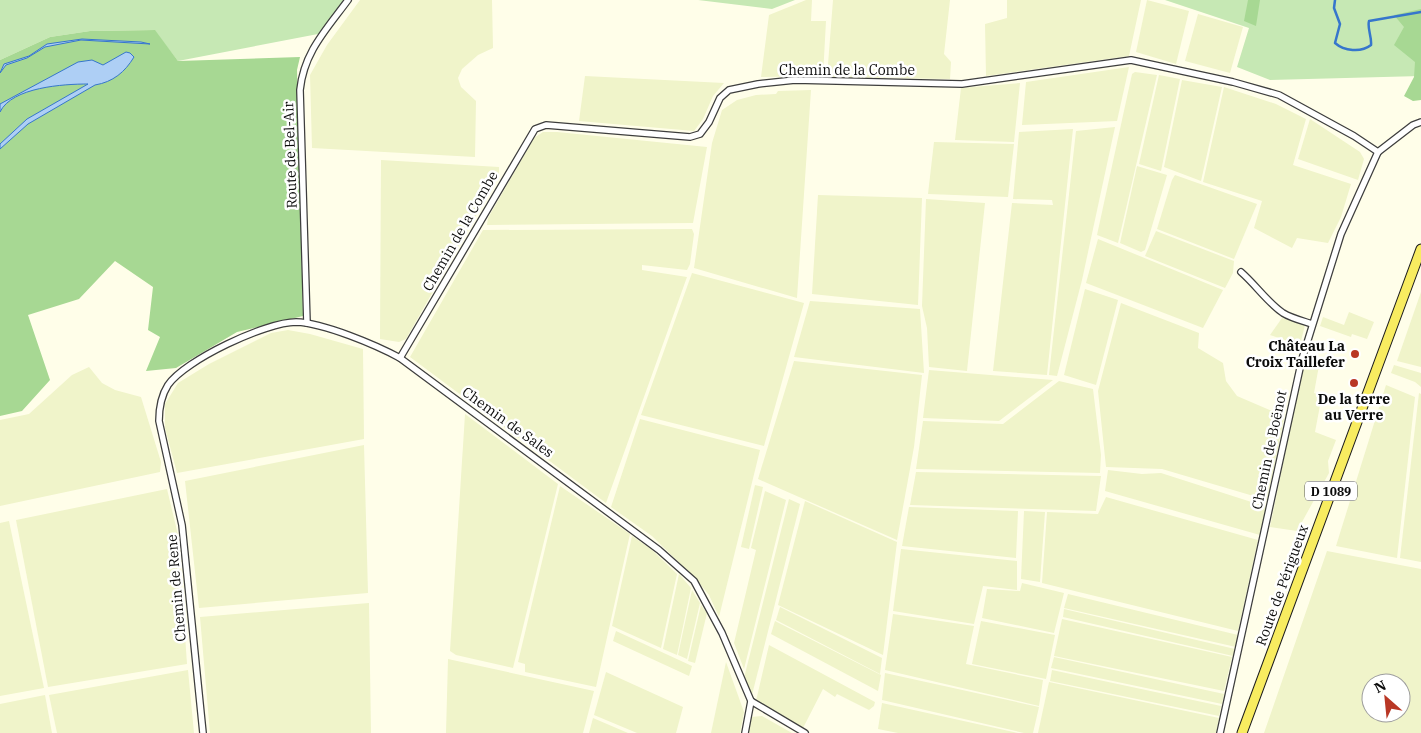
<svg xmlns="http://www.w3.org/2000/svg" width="1421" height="733" font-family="'IBM Plex Serif',serif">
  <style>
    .farmland { fill: #f0f4ca; fill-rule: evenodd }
    .green { fill: #c6e8b4 }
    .forest { fill: #a7d893 }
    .water { fill: #aecff5; stroke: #3676cc }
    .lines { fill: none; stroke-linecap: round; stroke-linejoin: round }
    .stream { stroke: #3676cc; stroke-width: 2.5 }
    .minor-casing { stroke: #3e3e3e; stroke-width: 8 }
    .primary-casing { stroke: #1c1c1c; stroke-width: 11 }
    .minor { stroke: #fff; stroke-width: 5.5 }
    .primary { stroke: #f8ec60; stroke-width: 9 }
    .poi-dot { fill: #b93725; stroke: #fff; stroke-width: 2 }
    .labels { text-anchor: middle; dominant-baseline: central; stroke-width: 5; stroke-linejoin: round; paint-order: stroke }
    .shield { fill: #fff; stroke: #545454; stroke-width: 1 }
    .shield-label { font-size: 12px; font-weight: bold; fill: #0b0b0b }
    .street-label { font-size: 14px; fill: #0b0b0b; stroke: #fff }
    .poi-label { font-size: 14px; font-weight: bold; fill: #0b0b0b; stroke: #fff; text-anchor: end }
  </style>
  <rect width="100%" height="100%" fill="#fffee9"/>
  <g class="farmland">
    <path d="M360 0H492L493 48 478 55 462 69 458 78 461 87 476 101 475 157 312 148 310 75 327 45Z"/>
    <path d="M806 0H812L811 21H826L823 76 761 77 769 15Z"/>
    <path d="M833 0H950L944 54 951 62 950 79 827 77Z"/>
    <path d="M1007 0H1141L1129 56 986 76 985 24 1007 18Z"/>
    <path d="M1147 0 1189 11 1176 64 1136 52Z"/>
    <path d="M1198 14 1243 27 1230 73 1185 61Z"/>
    <path d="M1129 67 1117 121 1022 125 1026 82Z"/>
    <path d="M1135 72 1157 75 1118 243 1097 235 1132 74Z"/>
    <path d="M1159 75 1180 79 1161 171 1139 164Z"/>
    <path d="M585 76 724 83 713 96 703 119 694 131 579 121Z"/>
    <path d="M1182 80 1222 87 1201 181 1164 167Z"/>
    <path d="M1020 83 1014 142 955 140 961 88Z"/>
    <path d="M1224 87 1276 104 1306 119 1293 165 1351 184 1341 217 1328 243 1297 238 1292 248 1254 228 1262 201 1203 182Z"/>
    <path d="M811 90 797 298 694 268 712 143 722 110 737 100 756 95 776 94 778 91Z"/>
    <path d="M1310 119 1360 152 1364 159 1358 180 1298 159Z"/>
    <path d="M1115 127 1082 280 1057 376 1049 375 1076 131Z"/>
    <path d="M1073 129 1047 375 993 371 1012 203 1053 205 1052 200 1013 199 1019 132Z"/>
    <path d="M543 132H557L707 147 693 223 487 225 488 218 534 138Z"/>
    <path d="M934 142 1014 144 1008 197 928 194Z"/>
    <path d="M381 160 499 167V175L406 339 399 342 380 339Z"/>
    <path d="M1137 166 1167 175 1145 250 1141 252 1120 243Z"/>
    <path d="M1175 175 1257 204 1234 259 1157 229 1172 180Z"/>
    <path d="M818 195 922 198 918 305 812 294Z"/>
    <path d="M926 199 985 203 967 371 929 367 927 328 922 306Z"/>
    <path d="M692 229 694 234 690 264 687 270 642 265V270L687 277 606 503 410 357 483 230Z"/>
    <path d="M1156 231 1234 261 1233 273 1225 288 1145 256Z"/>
    <path d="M1098 239 1223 290 1203 328 1086 283Z"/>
    <path d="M692 273 804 303 764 446 641 415Z"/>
    <path d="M1085 289 1118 300 1096 385 1064 375Z"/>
    <path d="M1421 292V367L1397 361Z"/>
    <path d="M810 301 920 309 924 373 794 357Z"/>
    <path d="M1121 303 1199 333 1198 348 1223 363 1226 381 1237 396 1281 415 1284 419 1267 500 1162 469 1106 467 1098 391Z"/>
    <path d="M1349 312 1374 322 1367 339 1352 334 1351 337 1320 326 1323 317 1344 325Z"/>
    <path d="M1282 318 1305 325 1300 345 1270 335Z"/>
    <path d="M288 330 310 334 363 349 364 439 177 473 165 428V404L178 383 209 364 271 333Z"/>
    <path d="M1310 357 1320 360 1314 393 1322 395 1315 432 1336 440 1328 461 1329 473 1297 531 1270 527 1304 360Z"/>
    <path d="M794 361 922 375 914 447 897 540 758 479Z"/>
    <path d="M1394 365 1421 373V387L1415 382 1391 373Z"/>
    <path d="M89 367 102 383 115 390 141 397 161 462 160 472 0 506V420L29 414 72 375Z"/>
    <path d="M929 370 1053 380 999 421 923 418Z"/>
    <path d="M1059 381 1093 389 1101 455 1100 473 916 469 923 421 1003 424Z"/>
    <path d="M1386 385 1415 397 1397 558 1336 546Z"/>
    <path d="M1419 393 1421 394V562L1400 558Z"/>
    <path d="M465 414 558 484 513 668 456 655 450 651Z"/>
    <path d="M640 419 760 450 719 617 709 595 696 579 652 536 611 507Z"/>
    <path d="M364 445 368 593 199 608 185 481Z"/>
    <path d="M1108 470 1142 474 1161 473 1267 507 1260 535 1105 491Z"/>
    <path d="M916 472 1101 476 1096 511 910 505Z"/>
    <path d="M755 485 763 487 749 549 741 547Z"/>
    <path d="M560 486 630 534 596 687 525 672V664L518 662Z"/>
    <path d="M167 489 178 535 187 664 48 687 16 520Z"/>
    <path d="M765 491 786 500 744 669 734 643 756 550 751 548Z"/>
    <path d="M1106 497 1258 540 1238 631 1042 583 1047 512 1098 514Z"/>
    <path d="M789 499 800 504 752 695 744 678Z"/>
    <path d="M805 501 897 542 883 655 778 605Z"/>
    <path d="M909 507 1018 511 1016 558 902 546Z"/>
    <path d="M1024 511 1045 512 1040 582 1021 579Z"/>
    <path d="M9 521 44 688 0 696V523Z"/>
    <path d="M632 536 651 549 677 574 661 648 612 626Z"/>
    <path d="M901 549 1017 561V590L983 586 974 624 893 611Z"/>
    <path d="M1327 551 1421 569V733H1264ZM1371 683H1401V713H1371Z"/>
    <path d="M679 574 691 588 677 655 663 649Z"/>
    <path d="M1022 583 1064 593 1054 633 982 618 987 589 1020 591Z"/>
    <path d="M692 590 700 603 687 659 678 655Z"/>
    <path d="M1068 594 1238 635 1236 647 1064 608Z"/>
    <path d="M369 603 371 733H210L200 617Z"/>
    <path d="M701 605 707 613 695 663 688 661Z"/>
    <path d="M780 607 882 658 880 674 776 620Z"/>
    <path d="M1064 609 1235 649 1233 656 1063 617Z"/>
    <path d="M893 614 974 626 966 664 1043 680 1039 706 885 670Z"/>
    <path d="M1062 619 1232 657 1224 691 1054 656Z"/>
    <path d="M775 621 881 675 878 691 771 634Z"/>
    <path d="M981 621 1055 635 1046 679 972 664Z"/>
    <path d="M616 631 692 666 689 676 613 641Z"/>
    <path d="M769 645 875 702 874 706 869 710 837 694 835 697 823 689 803 728 756 701Z"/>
    <path d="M1054 657 1224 694 1222 704 1051 668Z"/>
    <path d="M448 659 594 691 583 733H446Z"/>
    <path d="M726 662 744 712 740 733H711Z"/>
    <path d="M188 670 194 733H57L49 695Z"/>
    <path d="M1052 670 1221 706 1219 716 1050 681Z"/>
    <path d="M606 672 683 707 676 733H637L594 715Z"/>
    <path d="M885 673 1039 707 1033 733H1024L882 700Z"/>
    <path d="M1049 682 1219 718 1216 733H1038Z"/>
    <path d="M45 695 52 733H0V704Z"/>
    <path d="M882 703 1018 733H898L878 729Z"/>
    <path d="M762 716 792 733H748L751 717Z"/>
    <path d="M593 718 628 733H589Z"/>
  </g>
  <g class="green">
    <path d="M0 0H344L318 34 178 61 154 30 90 31 50 37 0 60Z"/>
    <path d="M698 0H795L772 9Z"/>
    <path d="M1165 0H1421V76L1270 80 1237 67 1249 28Z"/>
  </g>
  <g class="forest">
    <path d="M1248 0H1260L1256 26 1244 21Z"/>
    <path d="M1421 9V100L1413 101 1404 96 1414 77 1415 62 1394 45 1404 27 1394 15Z"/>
    <path d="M155 30 178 61 300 57 297 70 303 316 237 332 176 368 146 371 160 337 148 330 153 287 115 261 79 299 28 315 50 380 22 411 0 416V60L50 37 90 31Z"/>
  </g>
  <g class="water">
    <path d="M82 39 141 42 150 44 81 40 45 47 27 58 6 65 0 73 4 64 29 56 47 44Z"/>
    <path d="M126 52 130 53 134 57C125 72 113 82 95 85L28 124 0 149V144L27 119 88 84C64 84 12 87 0 112V104L78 62 92 60 103 65Z"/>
  </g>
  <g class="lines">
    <path class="stream" d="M1335 0 1334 8 1340 24 1335 43C1344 51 1361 53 1371 45 1372 37 1367 28 1369 21L1421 12"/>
    <defs>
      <g id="minor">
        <path d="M1241 272C1256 285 1267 302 1283 313 1291 318 1303 321 1312 324"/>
        <path d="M307 323 300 90C304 52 326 30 348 0"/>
        <path d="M400 358 535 129 546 125 690 137 700 134 709 122 720 98 729 90 758 84 795 80 962 84 1131 60 1233 82 1279 95 1354 136 1378 152 1413 125 1421 122"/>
        <path d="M203 733 182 525 159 421C159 408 161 396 168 385 185 360 266 322 296 322 324 323 376 345 400 358L659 550 694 581 722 633 751 701 805 733"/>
        <path d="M745 733 751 701"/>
        <path d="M1220 733 1302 359 1341 234 1378 152"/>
      </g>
      <path id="primary" d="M1242 733 1421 249"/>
    </defs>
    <use href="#minor" class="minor-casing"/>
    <use href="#primary" class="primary-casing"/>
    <use href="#minor" class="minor"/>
    <use href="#primary" class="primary"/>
  </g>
  <g class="poi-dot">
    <circle cx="1355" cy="354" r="5"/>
    <circle cx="1354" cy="383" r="5"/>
  </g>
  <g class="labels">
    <rect class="shield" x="1305" y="481.5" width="52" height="19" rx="4"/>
    <g class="shield-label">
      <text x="1331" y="491">D 1089</text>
    </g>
    <g class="street-label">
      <text x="847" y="70">Chemin de la Combe</text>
      <text transform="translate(290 155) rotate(-92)">Route de Bel-Air</text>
      <text transform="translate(460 231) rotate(-60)">Chemin de la Combe</text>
      <text transform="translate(508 422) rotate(36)">Chemin de Sales</text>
      <text transform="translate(1269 450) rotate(-78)">Chemin de Boënot</text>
      <text transform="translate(1282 585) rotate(-70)">Route de Périgueux</text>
      <text transform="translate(176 588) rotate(-95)">Chemin de Rene</text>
    </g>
    <g class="poi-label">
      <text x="1345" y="346">Château La<tspan x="1345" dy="16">Croix Taillefer</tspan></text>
      <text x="1354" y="399" text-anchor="middle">De la terre<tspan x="1354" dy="16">au Verre</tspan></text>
    </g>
  </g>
  <g transform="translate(1386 698) rotate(333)"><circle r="24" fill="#ffffff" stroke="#9d9d9d"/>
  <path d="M0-4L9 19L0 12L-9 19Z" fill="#b93725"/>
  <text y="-8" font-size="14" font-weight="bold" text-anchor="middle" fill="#0b0b0b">N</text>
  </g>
</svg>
